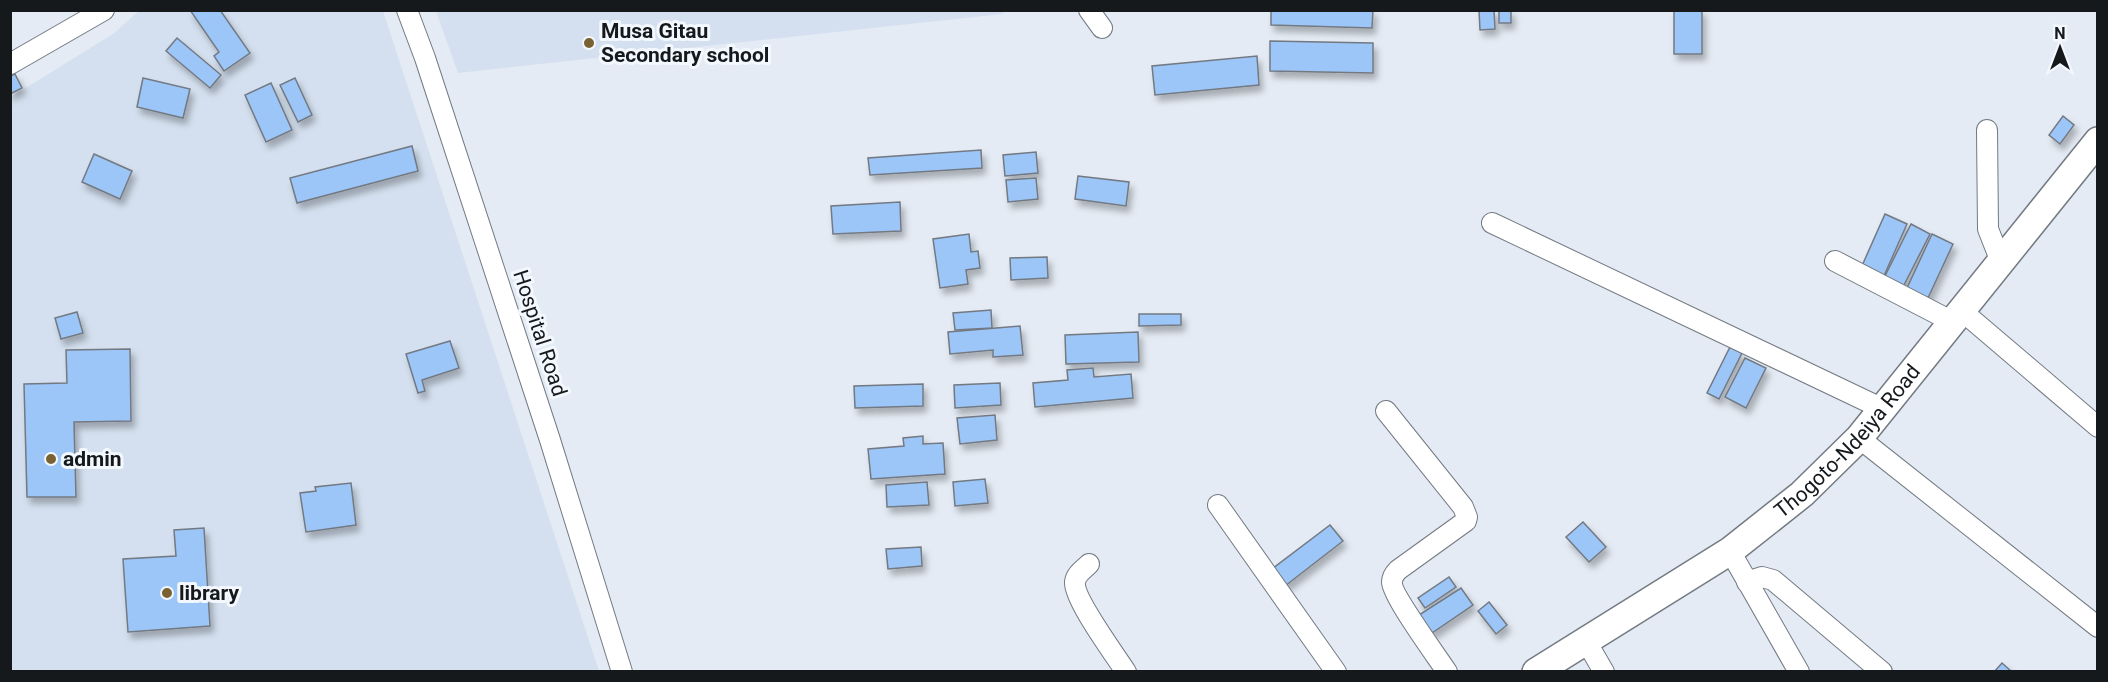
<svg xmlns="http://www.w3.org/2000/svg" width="2108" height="682" font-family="Roboto,sans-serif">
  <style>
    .built { fill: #d4e0ef }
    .building { fill: #9cc6f8; stroke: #737982; stroke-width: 1.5; filter: url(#shadow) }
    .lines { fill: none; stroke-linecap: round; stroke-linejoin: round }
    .street-casing { stroke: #737a82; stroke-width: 22 }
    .secondary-casing { stroke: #737a82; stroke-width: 30 }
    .street { stroke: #fff; stroke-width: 20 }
    .secondary { stroke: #fff; stroke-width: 27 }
    .poi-dot { fill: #7a6132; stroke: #f3f8fe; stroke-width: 2 }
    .labels { text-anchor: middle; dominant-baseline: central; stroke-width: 6; stroke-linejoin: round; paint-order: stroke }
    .poi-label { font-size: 21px; font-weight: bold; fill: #16191c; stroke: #f3f8fe; text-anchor: start }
    .street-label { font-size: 21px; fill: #16191c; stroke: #f3f8fe }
  </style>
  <defs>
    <filter id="shadow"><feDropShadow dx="3.5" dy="6" stdDeviation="3" flood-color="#0004"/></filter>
  </defs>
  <rect width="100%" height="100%" fill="#e4ebf4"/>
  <g class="built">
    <path d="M139 11H383L599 671 11 672V97L113 34Z"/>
    <path d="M436 11V10L1005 11 1002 14 458 73Z"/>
  </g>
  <g class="building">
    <path d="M190 10H220L250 53 224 71 214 56 219 52Z"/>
    <path d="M1271 10H1373L1372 28 1271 25Z"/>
    <path d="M1479 10H1494L1495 29 1480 30Z"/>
    <rect x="1499" y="10" width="12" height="13"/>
    <rect x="1674" y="10" width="28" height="44"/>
    <path d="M177 38 221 75 210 88 166 51Z"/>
    <path d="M1270 41 1373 43V73L1270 71Z"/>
    <path d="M1257 56 1259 85 1155 95 1152 66Z"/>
    <path d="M15 74 22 88 10 94V76Z"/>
    <path d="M143 78 190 89 183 118 137 107Z"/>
    <path d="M295 78 312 115 298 122 280 85Z"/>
    <path d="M271 83 292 130 266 142 245 95Z"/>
    <path d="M2063 116 2074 125 2060 144 2049 135Z"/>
    <path d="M412 146 418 171 297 203 290 178Z"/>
    <path d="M981 150 982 168 870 175 868 158Z"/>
    <path d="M1036 152 1038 173 1005 176 1003 155Z"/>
    <path d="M94 154 132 171 120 199 82 182Z"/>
    <path d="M1078 176 1129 182 1126 206 1075 199Z"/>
    <path d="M1036 178 1038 199 1008 202 1006 180Z"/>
    <path d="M900 202 901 231 833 234 831 206Z"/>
    <path d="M1885 214 1907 224 1883 278 1861 268Z"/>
    <path d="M1911 224 1930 234 1902 289 1883 280Z"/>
    <path d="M969 234 971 252 978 251 980 268 966 270 968 284 940 288 933 239Z"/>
    <path d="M1932 234 1953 244 1928 298 1907 288Z"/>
    <path d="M1047 257 1048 278 1011 280 1010 258Z"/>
    <path d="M991 310 992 328 955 330 953 313Z"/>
    <path d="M77 312 83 333 61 339 55 318Z"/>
    <path d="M1139 314H1181V325L1139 326Z"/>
    <path d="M1020 326 1023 355 993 357V350L950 354 948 332Z"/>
    <path d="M1138 332 1139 362 1066 364 1065 335Z"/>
    <path d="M450 341 459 368 422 380 425 391 418 393 406 354Z"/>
    <path d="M1730 347 1742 353 1719 399 1707 393Z"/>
    <path d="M130 349 131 421 74 422 76 497H27L24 384 67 383 66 350Z"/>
    <path d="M1745 358 1766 368 1746 408 1725 397Z"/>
    <path d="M1093 368 1094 377 1131 374 1133 398 1035 407 1033 383 1068 380 1067 370Z"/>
    <path d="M1000 383 1001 405 955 408 954 385Z"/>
    <path d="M923 384V406L855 408 854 386Z"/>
    <path d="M995 415 997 440 960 444 957 418Z"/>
    <path d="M923 436V444L943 443 945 474 871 479 868 449 904 446 903 438Z"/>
    <path d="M985 479 988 503 955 506 953 482Z"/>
    <path d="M927 482 929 505 887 507 886 485Z"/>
    <path d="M351 483 356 525 306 532 300 493 316 491 315 487Z"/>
    <path d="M1583 522 1606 547 1589 562 1566 537Z"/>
    <path d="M1330 525 1343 541 1285 586 1272 569Z"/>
    <path d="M204 528 210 626 128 632 123 559 176 556 174 530Z"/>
    <path d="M921 547 922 566 888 569 886 549Z"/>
    <path d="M1449 577 1456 587 1425 608 1418 598Z"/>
    <path d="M1461 588 1473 605 1432 633 1419 615Z"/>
    <path d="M1489 602 1507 625 1496 634 1478 611Z"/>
    <path d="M2002 663 2012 672H1994Z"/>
  </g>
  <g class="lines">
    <defs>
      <g id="street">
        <path d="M407 10 425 58 550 440 622 672"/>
        <path d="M1089 10 1102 28"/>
        <path d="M10 64 104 10"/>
        <path d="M1987 130 1988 229 2001 262"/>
        <path d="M1492 223 1883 409"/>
        <path d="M1835 261 1953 322"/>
        <path d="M1962 311 2098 427"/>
        <path d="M1386 411 1463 507 1467 517 1466 521 1398 570C1395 573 1392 578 1392 582 1391 594 1438 658 1447 672"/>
        <path d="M1859 438 2098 627"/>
        <path d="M1218 505 1336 672"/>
        <path d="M1730 551 1799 672"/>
        <path d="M1089 564C1083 570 1076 574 1075 582 1073 598 1115 655 1126 672"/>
        <path d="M1747 582 1762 577 1773 580 1882 672"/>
        <path d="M1586 641 1604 672"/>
      </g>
      <g id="secondary">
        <path id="s1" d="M1536 672 1730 551 1802 494 1859 438 2098 141"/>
      </g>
    </defs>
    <use href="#street" class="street-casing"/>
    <use href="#secondary" class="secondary-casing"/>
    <use href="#street" class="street"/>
    <use href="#secondary" class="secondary"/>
  </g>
  <g class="poi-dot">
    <circle cx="589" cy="43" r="6"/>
    <circle cx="51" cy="459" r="6"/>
    <circle cx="167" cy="593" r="6"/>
  </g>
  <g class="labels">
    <g class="poi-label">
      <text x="601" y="31">Musa Gitau<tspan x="601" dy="24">Secondary school</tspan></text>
      <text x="63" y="459">admin</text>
      <text x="179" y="593">library</text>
    </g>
    <g class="street-label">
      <text transform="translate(540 333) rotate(72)">Hospital Road</text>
      <text stroke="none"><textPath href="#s1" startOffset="390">Thogoto-Ndeiya Road</textPath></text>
    </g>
  </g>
  <rect width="2108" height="682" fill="none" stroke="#16191c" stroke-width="24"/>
  <g transform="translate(2060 48)" stroke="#f3f8fe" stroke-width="4.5" paint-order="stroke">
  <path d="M0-4.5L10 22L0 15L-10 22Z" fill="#16191c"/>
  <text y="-9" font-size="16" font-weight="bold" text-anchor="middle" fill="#16191c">N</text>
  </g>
</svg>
